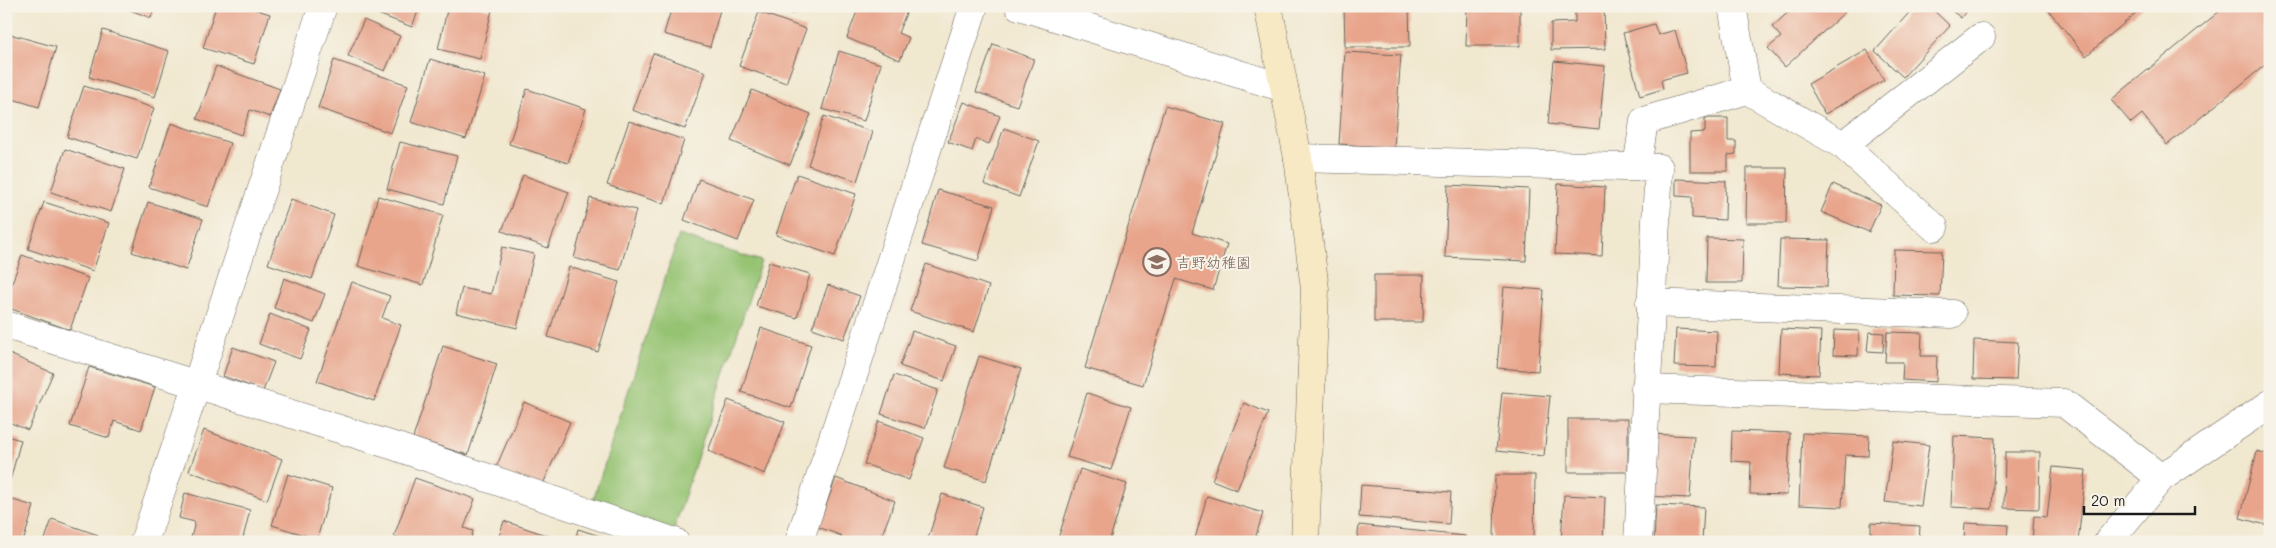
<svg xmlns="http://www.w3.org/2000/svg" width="2276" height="548" font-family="Mali,'Klee One',sans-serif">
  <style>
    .green { fill: #95c372; stroke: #587047 }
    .building { fill: #e8a58c }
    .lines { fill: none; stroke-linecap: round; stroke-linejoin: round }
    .street-casing { stroke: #67635b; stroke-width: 29 }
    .secondary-casing { stroke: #67635b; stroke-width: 29 }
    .street { stroke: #fff; stroke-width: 28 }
    .secondary { stroke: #f7e9c3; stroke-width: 28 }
    .labels { text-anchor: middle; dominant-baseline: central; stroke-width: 4; stroke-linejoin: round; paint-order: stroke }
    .education-label { font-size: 15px; fill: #785e54; stroke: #f7f3e8; text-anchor: start }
  </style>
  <rect width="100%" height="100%" fill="#f7f3e8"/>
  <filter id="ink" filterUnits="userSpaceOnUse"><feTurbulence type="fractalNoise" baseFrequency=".02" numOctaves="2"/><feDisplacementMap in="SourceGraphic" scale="10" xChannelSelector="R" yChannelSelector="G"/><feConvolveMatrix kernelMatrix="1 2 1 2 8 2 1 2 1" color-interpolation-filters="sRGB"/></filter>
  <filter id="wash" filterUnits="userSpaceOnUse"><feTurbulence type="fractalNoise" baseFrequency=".0096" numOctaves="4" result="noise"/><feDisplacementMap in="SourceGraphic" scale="20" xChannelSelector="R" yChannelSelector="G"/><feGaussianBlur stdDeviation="1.12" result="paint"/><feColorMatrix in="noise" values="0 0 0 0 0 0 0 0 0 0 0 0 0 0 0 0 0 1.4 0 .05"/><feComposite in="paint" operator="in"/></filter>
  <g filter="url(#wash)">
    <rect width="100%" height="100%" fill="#f1e8d0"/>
    <path class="green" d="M679 235 761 261 673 532 591 506Z"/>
    <g id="blocks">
      <g class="building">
        <path d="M120 6H155L151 18Z"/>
        <path d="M216 6H245L270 14 254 64 203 48Z"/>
        <path d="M363 6H420L412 27 362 8Z"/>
        <path d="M448 6H477L492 10 480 59 438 49Z"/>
        <path d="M672 6H721L710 47 664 34Z"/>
        <path d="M774 6H796L793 14Z"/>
        <path d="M859 6H909L898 33 909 38 900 60 847 38Z"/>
        <path d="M1344 6H1409L1410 47H1345Z"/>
        <path d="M1467 6H1520V46H1466Z"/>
        <path d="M1575 6H1604L1605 49 1551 50V23L1575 22Z"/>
        <path d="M1795 6H1841L1846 11 1785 67 1768 48 1781 37 1772 27Z"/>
        <path d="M1915 6H1929L1950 26 1903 77 1875 51Z"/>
        <path d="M1946 6H1970L1961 18Z"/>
        <path d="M2045 6H2144L2086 56Z"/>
        <path d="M2226 6H2270V61L2167 145 2142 114 2131 123 2111 100Z"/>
        <path d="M759 12 806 29 786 83 739 66Z"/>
        <path d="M364 20 400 36 385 71 348 56Z"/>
        <path d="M1654 24 1658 35 1675 30 1687 73 1661 80 1663 89 1640 96 1623 33Z"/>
        <path d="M103 30 169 51 155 97 89 77Z"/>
        <path d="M6 33 56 47 39 107 6 97Z"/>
        <path d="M993 44 1034 59 1017 106 976 92Z"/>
        <path d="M1867 50 1884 80 1825 114 1808 84Z"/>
        <path d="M839 51 881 64 864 121 822 109Z"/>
        <path d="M1345 52 1401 55 1394 148 1339 144Z"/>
        <path d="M653 53 706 72 685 129 632 110Z"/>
        <path d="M430 59 485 76 466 139 411 122Z"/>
        <path d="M334 60 408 85 391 133 318 108Z"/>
        <path d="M1554 61 1605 66 1599 129 1548 124Z"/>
        <path d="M216 66 280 89 270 117 250 110 241 135 197 119Z"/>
        <path d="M84 86 154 108 137 159 67 137Z"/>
        <path d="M527 89 586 109 568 163 509 144Z"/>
        <path d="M752 90 811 114 790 165 731 141Z"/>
        <path d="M964 102 1000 116 989 144 976 139 972 151 948 142Z"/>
        <path d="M1165 106 1225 124 1192 233 1227 244 1213 290 1176 279 1143 385 1085 368Z"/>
        <path d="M824 116 873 132 857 181 808 165Z"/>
        <path d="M1705 118H1728V141H1736V154L1728 155V171H1690V133L1705 132Z"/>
        <path d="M629 121 684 140 664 204 607 185Z"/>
        <path d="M171 123 230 143 208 207 149 187Z"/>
        <path d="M1004 128 1039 141 1019 197 984 184Z"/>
        <path d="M400 142 457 156 444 204 387 189Z"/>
        <path d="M65 149 125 169 111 212 51 192Z"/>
        <path d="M1747 168H1787L1786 223H1746Z"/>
        <path d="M797 174 856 194 835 256 776 235Z"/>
        <path d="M523 175 569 192 548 248 502 231Z"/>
        <path d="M699 179 754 200 738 241 684 220Z"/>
        <path d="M1676 179 1726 181 1725 220 1692 218V197L1676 196Z"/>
        <path d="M1558 184 1605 187 1602 256 1555 254Z"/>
        <path d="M1833 184 1881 205 1869 232 1821 212Z"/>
        <path d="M1448 185 1529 189 1526 261 1445 257Z"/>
        <path d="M938 190 994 206 978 261 922 245Z"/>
        <path d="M378 196 443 215 423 285 358 266Z"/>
        <path d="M590 198 636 210 620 270 574 258Z"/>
        <path d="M291 199 334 215 312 279 268 264Z"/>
        <path d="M44 202 109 223 93 271 28 249Z"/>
        <path d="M148 202 203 219 186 270 132 252Z"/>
        <path d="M1707 238 1743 239 1742 283H1706Z"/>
        <path d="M1780 239 1829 240 1827 287 1778 286Z"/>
        <path d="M502 247 534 254 517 328 456 313 462 288 491 294Z"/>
        <path d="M1894 250 1942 251 1940 296 1893 295Z"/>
        <path d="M22 255 88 278 70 330 6 307V300Z"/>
        <path d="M769 262 810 274 797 318 756 306Z"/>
        <path d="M926 264 989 286 974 332 910 311Z"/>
        <path d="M569 267 619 282 598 352 548 337Z"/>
        <path d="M1374 275H1424L1423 322H1374Z"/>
        <path d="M284 278 325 294 314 323 274 308Z"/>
        <path d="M352 282 390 296 382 318 401 325 374 401 317 381Z"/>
        <path d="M828 285 860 296 844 339 812 328Z"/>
        <path d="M1504 287 1544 290 1538 371 1497 368Z"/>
        <path d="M270 314 311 330 300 359 259 344Z"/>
        <path d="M761 328 811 345 791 408 741 392Z"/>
        <path d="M1676 329 1717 331 1716 367 1674 366Z"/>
        <path d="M1781 329 1821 331 1819 375 1779 373Z"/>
        <path d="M1834 330 1859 331 1858 356 1833 355Z"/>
        <path d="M912 331 956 346 944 381 900 366Z"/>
        <path d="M1869 332 1884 333 1883 352 1867 351Z"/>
        <path d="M1887 332 1922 333 1921 356H1937L1936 382 1902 380 1903 362H1885Z"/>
        <path d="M1974 340 2018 342 2016 380 1973 379Z"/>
        <path d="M443 346 497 364 468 455 413 438Z"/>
        <path d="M233 347 274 362 263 391 223 376Z"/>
        <path d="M7 353 53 373 28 430 6 421Z"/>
        <path d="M979 356 1021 369 986 481 944 468Z"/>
        <path d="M89 367 155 387 141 430 114 421 109 438 70 426Z"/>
        <path d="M894 375 938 390 925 428 881 414Z"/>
        <path d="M1502 392 1550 396 1544 456 1496 451Z"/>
        <path d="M1087 393 1131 407 1111 470 1067 457Z"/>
        <path d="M728 400 785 422 765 474 708 451Z"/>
        <path d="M524 402 570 422 540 491 495 470Z"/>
        <path d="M1244 403 1268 413 1237 490 1212 480Z"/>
        <rect x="1568" y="419" width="60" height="53"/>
        <path d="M879 421 924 438 909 480 864 464Z"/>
        <path d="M204 430 282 459 267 500 189 471Z"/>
        <path d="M1732 431 1790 433 1787 495 1750 494 1751 462 1731 461Z"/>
        <path d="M1802 433 1869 436 1868 456 1845 455 1842 507 1799 505Z"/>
        <path d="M1648 434 1694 436 1690 498 1645 496Z"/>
        <path d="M6 436 21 440 7 492H6Z"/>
        <path d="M1954 436 1995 438 1992 509 1951 507Z"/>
        <path d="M1893 441 1929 445 1921 506 1885 502Z"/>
        <path d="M2257 451 2270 455V526L2240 518Z"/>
        <path d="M2005 452H2040L2039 509 2004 508Z"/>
        <path d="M2053 467 2086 470 2078 542H2032L2034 516 2047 517Z"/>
        <path d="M1080 469 1127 484 1109 542H1057Z"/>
        <path d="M288 474 332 488 317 539 272 525Z"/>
        <path d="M1495 475H1535L1534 542H1494Z"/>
        <path d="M415 478 475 499 464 528 473 531 470 542H410L394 536Z"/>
        <path d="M836 478 895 501 879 542H840L842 536 818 527Z"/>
        <path d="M1361 485 1451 492 1449 524 1359 517Z"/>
        <path d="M185 493 250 510 242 542H190L195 522 179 518Z"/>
        <path d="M942 494 983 507 972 542H927Z"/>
        <path d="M1564 495 1605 497 1603 542H1561Z"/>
        <path d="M1207 496 1263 513 1254 542H1194Z"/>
        <path d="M6 498 34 506 23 542H6Z"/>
        <path d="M1656 505 1704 507 1702 542H1654Z"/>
        <path d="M52 519 98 535 96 542H44Z"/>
        <path d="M504 521 552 537 550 542H497Z"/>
        <path d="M1871 523 1920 526 1919 542H1871Z"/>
        <path d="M1965 523 2008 525 2007 542H1964Z"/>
        <path d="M1359 525 1465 536 1464 542H1357Z"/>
        <path d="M578 529 612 540 611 542H575Z"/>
      </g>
    </g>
  </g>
  <g filter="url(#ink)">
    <use href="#blocks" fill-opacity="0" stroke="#67635b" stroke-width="1"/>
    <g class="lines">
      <defs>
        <g id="street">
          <path d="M1019 6 1284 88"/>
          <path d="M1732 6 1747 90"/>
          <path d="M1843 145 1981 37"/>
          <path d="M1298 158 1659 168 1638 542"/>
          <path d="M1637 167 1644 121 1747 90 1843 145 1934 227"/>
          <path d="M1650 303 1952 314"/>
          <path d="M6 325 397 447 675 542"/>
          <path d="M1645 389 2064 403 2161 478"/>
          <path d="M144 542 323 6"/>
          <path d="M799 542 974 6"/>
          <path d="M2108 542 2161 478 2270 404"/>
        </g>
        <path id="secondary" d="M1268 6 1298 158 1315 289 1305 542"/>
      </defs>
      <use href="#street" class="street-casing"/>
      <use href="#secondary" class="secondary-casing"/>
      <use href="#street" class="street"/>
      <use href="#secondary" class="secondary"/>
    </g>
  </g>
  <defs>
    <symbol id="school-ring" viewBox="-11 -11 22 22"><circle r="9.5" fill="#f7f3e8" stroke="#8d6e63" stroke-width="1.5"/><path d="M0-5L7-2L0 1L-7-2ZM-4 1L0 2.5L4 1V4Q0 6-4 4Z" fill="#8d6e63"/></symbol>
  </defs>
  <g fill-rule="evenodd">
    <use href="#school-ring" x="1141" y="246" width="32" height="32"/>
  </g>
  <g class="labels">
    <g class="education-label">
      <text x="1176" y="262">吉野幼稚園</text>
    </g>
  </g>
  <rect width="2276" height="548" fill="none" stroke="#f7f3e8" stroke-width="25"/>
  <path d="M2084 506v8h111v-8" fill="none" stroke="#1c1c1c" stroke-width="2.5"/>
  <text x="2091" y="506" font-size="15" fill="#1c1c1c" stroke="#f7f3e8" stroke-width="4" paint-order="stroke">20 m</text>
</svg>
